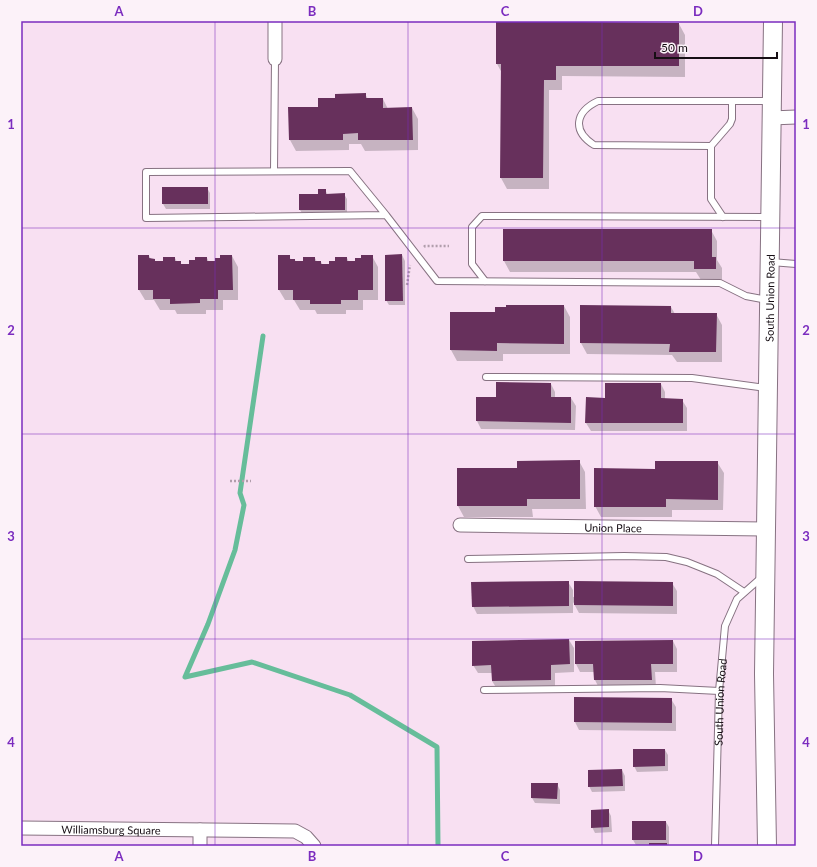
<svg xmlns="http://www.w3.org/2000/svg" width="817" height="867" font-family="Lato,sans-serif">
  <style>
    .shadow { fill: #0003 }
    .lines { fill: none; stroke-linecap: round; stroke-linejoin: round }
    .stream { stroke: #66bd9a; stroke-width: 5 }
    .building { fill: #67305c }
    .lane-casing { stroke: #877282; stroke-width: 8 }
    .street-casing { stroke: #877282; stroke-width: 15 }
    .secondary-casing { stroke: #877282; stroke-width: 20 }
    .path { stroke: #b19eac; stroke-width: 2.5; stroke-dasharray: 2 2; stroke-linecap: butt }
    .lane { stroke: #fff; stroke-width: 6 }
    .street { stroke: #fff; stroke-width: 13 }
    .secondary { stroke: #fff; stroke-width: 18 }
    .grid { fill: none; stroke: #7b2cbf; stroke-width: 1; stroke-opacity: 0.55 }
    .labels { text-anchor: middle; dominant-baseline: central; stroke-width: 4; stroke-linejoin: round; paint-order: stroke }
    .street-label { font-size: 11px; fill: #160e14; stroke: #fcf2f9 }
    .neatline { fill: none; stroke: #7b2cbf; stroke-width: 1.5 }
    .grid-label { font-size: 13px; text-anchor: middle; font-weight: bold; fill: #7b2cbf }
  </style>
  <rect width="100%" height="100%" fill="#f8e0f2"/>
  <g class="shadow">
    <path d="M497 21H571V24H679L685 35V77L562 76V90H549V189H507L501 178 502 73 497 64Z"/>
    <path d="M365 94 368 99H383L388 109 412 108 418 119V150L365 151 361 144H349V150L296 151 290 140 289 108H319L336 99Z"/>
    <path d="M207 188 210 193V209H166L163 204Z"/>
    <path d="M325 190 328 195 344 194 347 199V215H303L300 210Z"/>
    <path d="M711 230 717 241V260L722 268V280H701L696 272H510L504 261Z"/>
    <path d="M402 255 405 261V305H389L386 300Z"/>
    <path d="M149 256 151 259 154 260 156 262H164L175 258 177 262H180L182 265H190L207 258 209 262H216L232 256 238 267V300H223V310H206V314H177L175 310H160L154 300H145L139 290Z"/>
    <path d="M289 256 291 260H295L296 262H304L315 258 317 262H321L323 265H330L347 258 349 262H356L372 256 378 267V300H363V310H346V314H317L315 310H300L294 300H285L279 290Z"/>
    <path d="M564 306 570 317V354H503V361H457L451 350 496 313Z"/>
    <path d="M581 306 671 307 675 314H716L722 325V362H677L672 355 587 354 581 343Z"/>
    <path d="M551 384 555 392V398H571L576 406 575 430 481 429 477 421 497 398Z"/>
    <path d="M661 384 665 392V399L682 400 687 408V431H591L586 423 606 399Z"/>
    <path d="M579 461 585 472 586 509H532L533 517H464L458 506V469H518Z"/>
    <path d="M717 462 724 473 723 510H672V517H601L595 506 656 470Z"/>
    <path d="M568 582 573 590V597L672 583 677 591V614L579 613 573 602V613L477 614 473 606Z"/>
    <path d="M569 640 574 648V672L555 673V687L497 689 492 681V673H478L473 665Z"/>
    <path d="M673 641 677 649V672H655L656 687 599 688 595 680V672H580L576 664V642Z"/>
    <path d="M671 699 676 707V731L579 730 575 722Z"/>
    <path d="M665 750 668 755V771L637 772 634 766Z"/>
    <path d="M622 770 625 776V791L592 792 589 786Z"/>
    <path d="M557 784 560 790V804L535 803 532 798Z"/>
    <path d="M608 810 611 816 612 832 595 833 592 827Z"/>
    <path d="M666 822 669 827V845H667V846L636 845 633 840Z"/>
  </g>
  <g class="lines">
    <path class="stream" d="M263 336 240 493 244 505 235 550 208 624 185 677 252 662 350 695 437 747 438 846"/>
  </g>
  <g class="building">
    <path d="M496 21 679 23V66H556V80H544L543 178H500L501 64H496Z"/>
    <path d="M366 93V98H383V108L412 107 413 140H358V133L343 134V140H289L288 107H318V98H335V94Z"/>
    <rect x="162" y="187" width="46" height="17"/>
    <path d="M318 189H326V194L345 193V210H299V194H318Z"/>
    <path d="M503 229H712V257H716V269H694V261H503Z"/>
    <path d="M402 254 403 301H385V255Z"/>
    <path d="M138 255H149V258L155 259V261H163V257H175V261H181V264H189V260H195V257H207V261H215V258H220V255H232L233 290H218V299H200V303L170 304V299H153V290H138Z"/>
    <path d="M278 255H290V259H295V261H303V257H315V261H321V264H329V261H335V257H347V261H355V258H361V255H373V290H358V300H341V304H310V300H293V290H278Z"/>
    <path d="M506 305H564V344L497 343V351L450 350V312H495V307H506Z"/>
    <path d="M580 305 671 306V313H717L716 352H669L670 344 580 343Z"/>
    <path d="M496 382 551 383V397H571V423L476 421V397H496Z"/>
    <path d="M605 383H661V398L683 399V423H585L586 397 605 398Z"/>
    <path d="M580 460V499H527V506H457V468H517V461Z"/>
    <path d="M655 461H718V500L666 499V507H594V468L655 469Z"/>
    <path d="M569 581V606L472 607 471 582Z"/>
    <path d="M574 581 673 582V606L574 605Z"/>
    <path d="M569 639 570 664 551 665V680L492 681 491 665 472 666V641Z"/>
    <path d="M673 640V664H651L652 680H594L593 664H575V641Z"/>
    <path d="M574 697 672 698V723L574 722Z"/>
    <path d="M633 749H665V766L633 767Z"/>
    <path d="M622 769 623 786 588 787V770Z"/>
    <path d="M531 783H558L557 799 531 798Z"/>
    <path d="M609 809V827L591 828V810Z"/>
    <rect x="632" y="821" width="34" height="19"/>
    <rect x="649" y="843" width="18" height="3"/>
  </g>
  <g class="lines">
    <defs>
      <g id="lane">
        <path d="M711 146 730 124 732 119V101"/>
        <path d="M274 171 275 59"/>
        <path d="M386 215 350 171 146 172V218L386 215 437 281 720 283 746 296 767 300"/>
        <path d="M723 217 711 199V146L594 145C572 131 575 112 598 101H771"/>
        <path d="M771 262 796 264"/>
        <path d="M485 281 472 264V227L482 216 769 217"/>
        <path d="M486 377 692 378 766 388"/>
        <path d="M468 559 624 556 666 557 687 562 717 574 744 592"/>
        <path d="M484 690 660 688 719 691"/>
        <path id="s1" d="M715 846 719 691 725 626 737 599 762 577"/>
      </g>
      <g id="street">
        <path d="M275 21V59"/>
        <path d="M771 118 796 117"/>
        <path id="s2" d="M460 525 766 529"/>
        <path id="s3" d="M21 828 295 831 306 837 314 846"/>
        <path d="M200 846V830"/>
      </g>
      <g id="secondary">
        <path id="s4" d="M767 846 764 674 773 21"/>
      </g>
    </defs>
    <use href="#lane" class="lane-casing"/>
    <use href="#street" class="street-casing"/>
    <use href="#secondary" class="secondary-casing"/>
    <g class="path">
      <path d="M424 247 425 246H449"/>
      <path d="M407 285 410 265"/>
      <path d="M230 481H251"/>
    </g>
    <use href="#lane" class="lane"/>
    <use href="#street" class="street"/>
    <use href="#secondary" class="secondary"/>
  </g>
  <path class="grid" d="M215 21V846M408 21V846M602 21V846M21 228H796M21 434H796M21 639H796"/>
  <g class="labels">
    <g class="street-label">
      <text stroke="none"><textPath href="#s4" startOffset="548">South Union Road</textPath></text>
      <text stroke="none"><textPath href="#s2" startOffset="153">Union Place</textPath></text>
      <text stroke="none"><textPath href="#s1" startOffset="144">South Union Road</textPath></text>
      <text stroke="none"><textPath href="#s3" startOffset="90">Williamsburg Square</textPath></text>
    </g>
  </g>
  <rect width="817" height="867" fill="none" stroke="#fcf2f9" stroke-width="44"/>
  <path d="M655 52v6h122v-6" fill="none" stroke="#160e14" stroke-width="2"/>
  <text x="661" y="52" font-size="12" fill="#160e14" stroke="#fcf2f9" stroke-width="3" paint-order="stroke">50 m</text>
  <rect x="22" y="22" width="773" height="823" class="neatline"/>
  <g class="grid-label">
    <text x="119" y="16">A</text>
    <text x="312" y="16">B</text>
    <text x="505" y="16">C</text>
    <text x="698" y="16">D</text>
    <text x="11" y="129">1</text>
    <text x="806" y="129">1</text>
    <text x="11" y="335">2</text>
    <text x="806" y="335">2</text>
    <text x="11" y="541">3</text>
    <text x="806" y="541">3</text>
    <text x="11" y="747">4</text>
    <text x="806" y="747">4</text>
    <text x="119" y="861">A</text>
    <text x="312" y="861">B</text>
    <text x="505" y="861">C</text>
    <text x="698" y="861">D</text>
  </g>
</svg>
